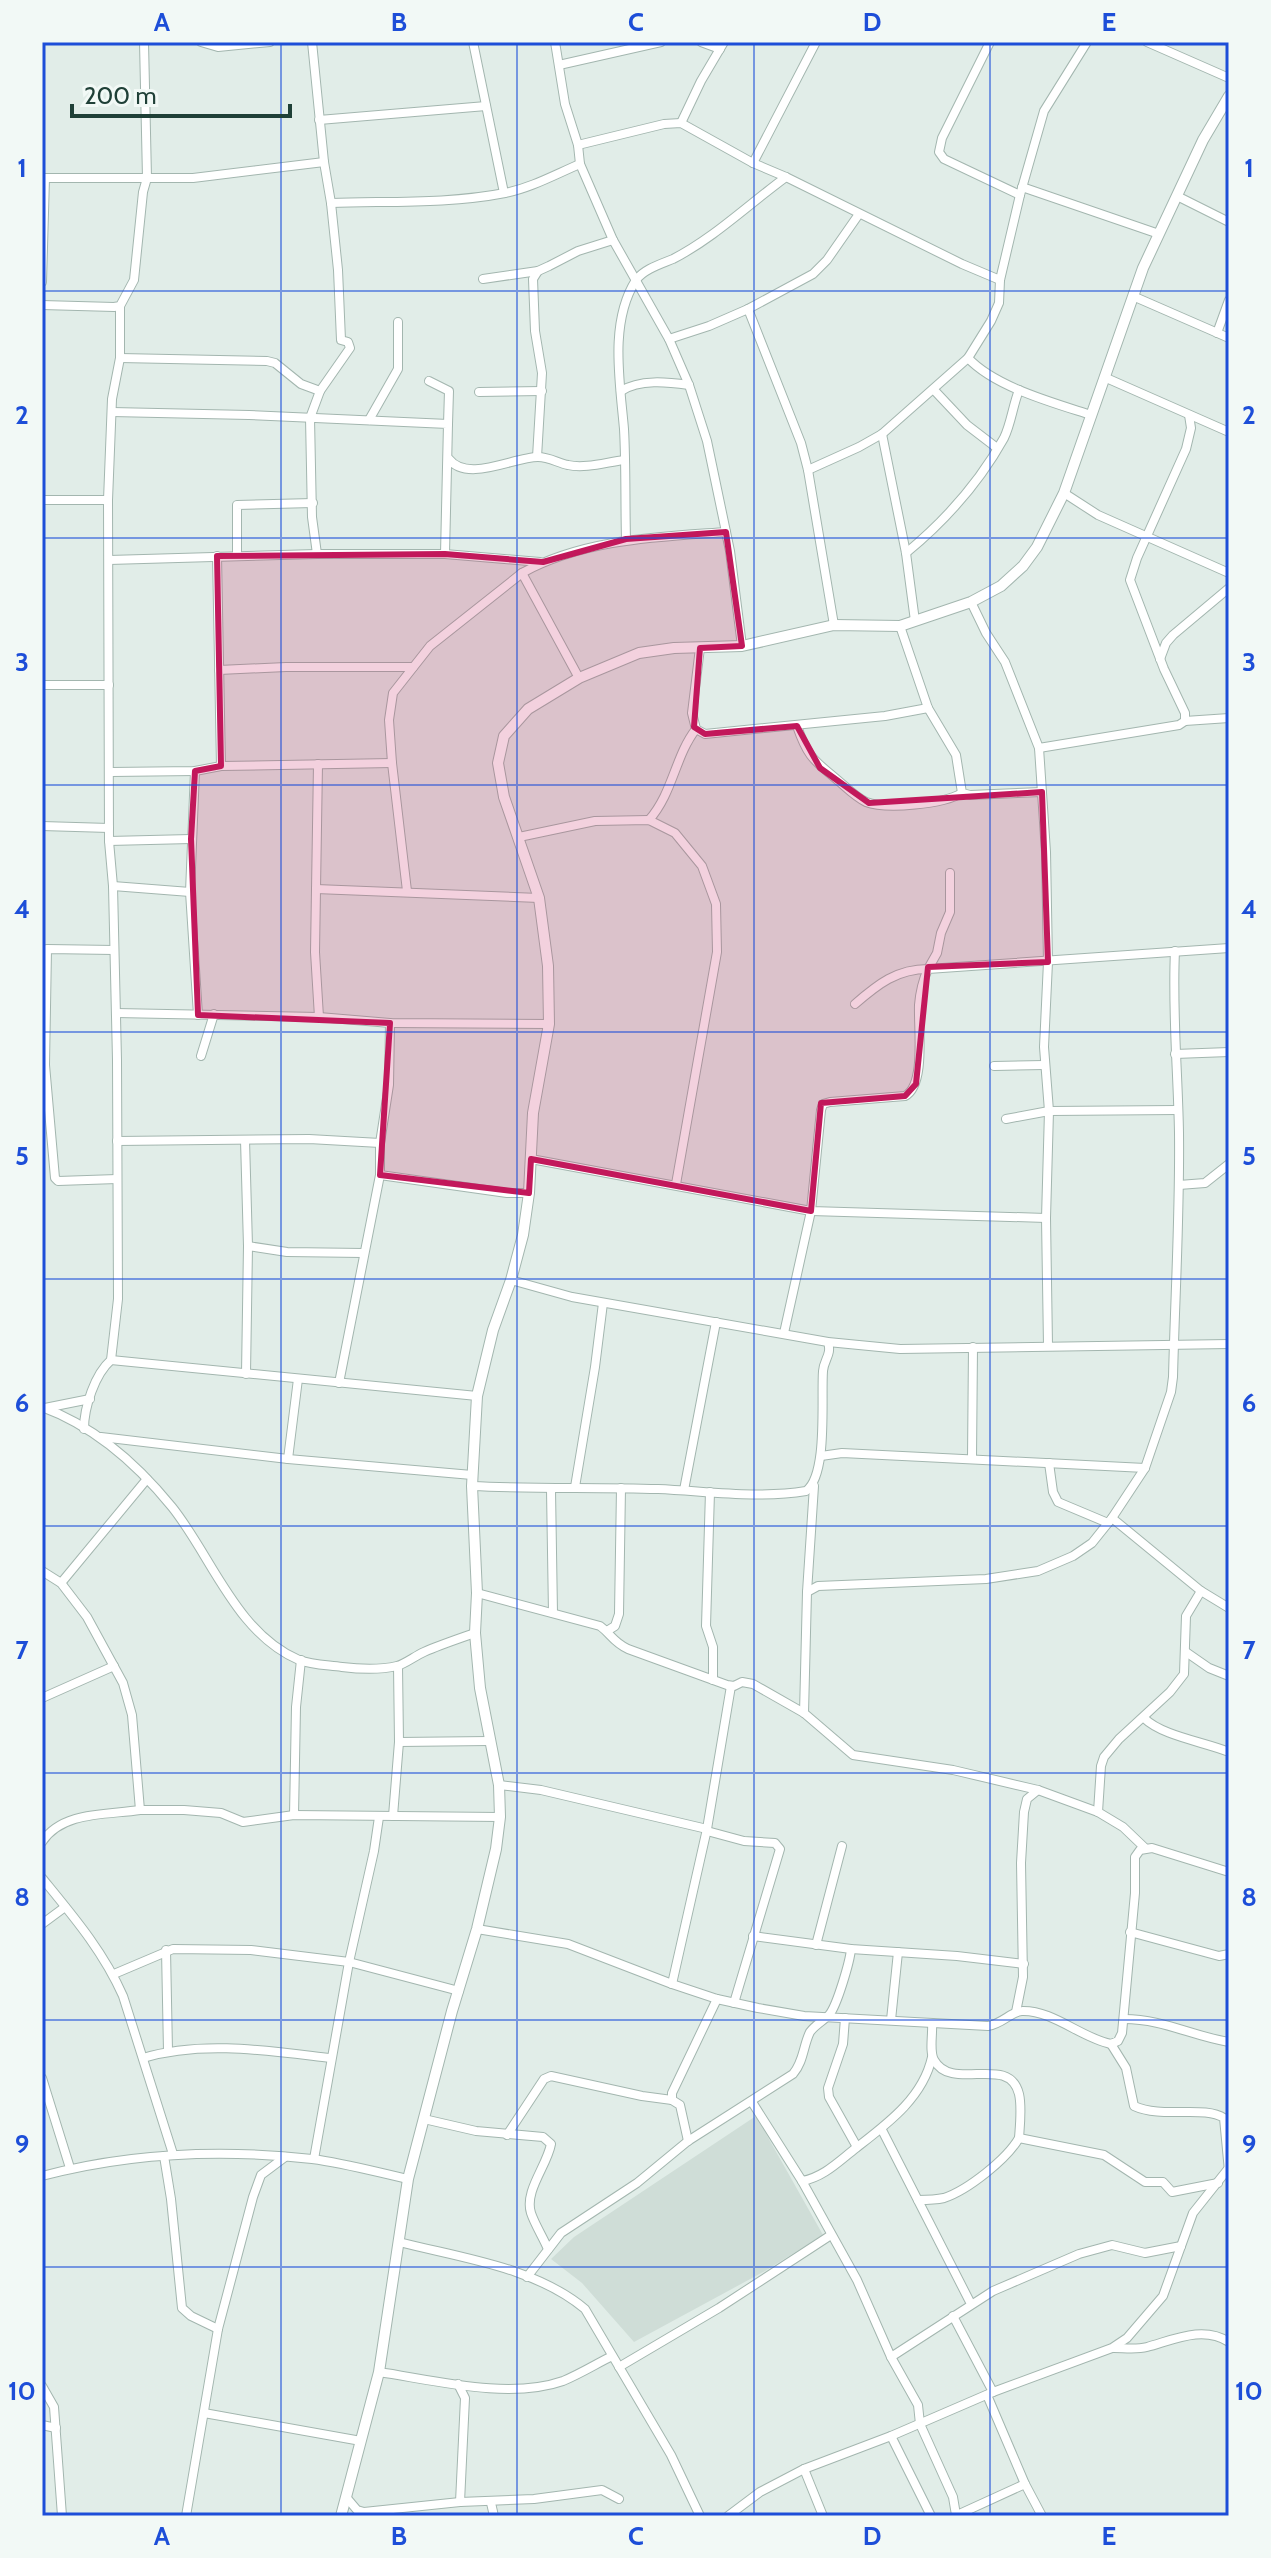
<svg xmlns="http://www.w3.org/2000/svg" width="1271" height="2558" font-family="Cabin,sans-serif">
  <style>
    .built { fill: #cfddd7 }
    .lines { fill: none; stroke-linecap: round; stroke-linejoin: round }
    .minor-casing { stroke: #a3b6af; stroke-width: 10 }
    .tertiary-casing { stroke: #a3b6af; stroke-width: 12 }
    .minor { stroke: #fff; stroke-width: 8 }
    .tertiary { stroke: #fff; stroke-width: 10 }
    .marked { fill: #c2185b; fill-opacity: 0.2; stroke: #c2185b; stroke-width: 6; stroke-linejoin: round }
    .grid { fill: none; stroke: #1d4ed8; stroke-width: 2; stroke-opacity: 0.55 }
    .neatline { fill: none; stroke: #1d4ed8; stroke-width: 3 }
    .grid-label { font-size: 26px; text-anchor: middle; font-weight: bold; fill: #1d4ed8 }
  </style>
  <rect width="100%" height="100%" fill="#e1ede8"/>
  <path class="built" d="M756 2116 823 2235 765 2271 634 2342 582 2283 551 2259 574 2237Z"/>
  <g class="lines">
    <defs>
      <g id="minor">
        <path d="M201 42 218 47 270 42"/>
        <path d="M312 42 324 162 331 203 338 270 341 340 348 342 350 348 320 391 310 418 312 517 317 554"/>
        <path d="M473 42 504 193"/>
        <path d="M555 42 565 104 578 145 580 164 613 240 669 339 689 385 707 441 730 551 742 646"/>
        <path d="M701 42 720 49"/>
        <path d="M990 42 942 138 939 152 944 159 1020 195"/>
        <path d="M1147 42 1229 78"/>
        <path d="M559 65 661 42"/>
        <path d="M319 120 486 106"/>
        <path d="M681 123 701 81 724 42"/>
        <path d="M578 145 664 124 681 123 753 163 786 177 962 264 1000 280"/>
        <path d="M753 163 816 42"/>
        <path d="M42 178H193L324 162"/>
        <path d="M1022 187 1159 234"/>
        <path d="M1177 196 1229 222"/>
        <path d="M331 203C388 201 449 204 505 193 531 188 556 174 580 164"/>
        <path d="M483 279 538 271"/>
        <path d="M42 282 45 178"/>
        <path d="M1135 297 1229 338"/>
        <path d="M42 305 114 307 120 306 134 280 143 192 147 178 144 42"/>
        <path d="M748 309 801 443 808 470 834 625"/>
        <path d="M1217 333 1229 300"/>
        <path d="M669 339 709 326 748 309 813 274 827 260 859 214"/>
        <path d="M120 358 267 361 275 363 301 384 320 391"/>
        <path d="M968 358C995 387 1054 403 1091 415"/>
        <path d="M1104 377 1229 432"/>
        <path d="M429 381 449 391 448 424"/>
        <path d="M934 390 967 425 997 448"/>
        <path d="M621 391C640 379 667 382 689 385"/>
        <path d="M479 392 542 391"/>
        <path d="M112 412 249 415 448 424 445 554"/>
        <path d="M369 420 398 369V322"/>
        <path d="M882 434 906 553 915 621"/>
        <path d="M537 457 542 373 535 331 533 279 538 271 549 266 578 251 613 240"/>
        <path d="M449 459C467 483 514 457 538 457 549 457 558 463 568 465 585 469 607 462 624 460"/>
        <path d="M808 470 859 447 882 434 968 358 991 321 999 303 1000 280 1020 195 1044 111 1087 42"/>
        <path d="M1064 493 1098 515 1229 573"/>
        <path d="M42 500H108"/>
        <path d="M626 539C625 502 626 465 624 429 620 382 609 322 636 280 644 269 661 264 673 259 714 238 749 204 786 177"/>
        <path d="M906 553C946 520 979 483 1004 438 1011 424 1013 405 1019 390"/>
        <path d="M217 556 221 766"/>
        <path d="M237 556V505L313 503"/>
        <path d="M109 560 317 554H445L540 562"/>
        <path d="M522 573 579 678"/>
        <path d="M971 602 986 633 1005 662 1039 748 1046 852 1048 962 1044 1047 1049 1111 1046 1218 1048 1345"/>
        <path d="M900 626 928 708 956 755 962 793 970 795 1042 792"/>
        <path d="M700 648 692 713 696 729 705 734 885 716 928 708"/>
        <path d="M1160 659 1166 643 1173 635 1229 588"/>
        <path d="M219 670 286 667H413"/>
        <path d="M42 685H109"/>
        <path d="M1185 721 1229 718"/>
        <path d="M797 726C809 761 816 761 841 783 850 791 856 797 866 802 887 810 943 804 962 793"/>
        <path d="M1039 748 1179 725 1185 721V713L1164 669 1130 580 1137 558 1186 449 1191 428 1189 415"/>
        <path d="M318 764 315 952 319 1017"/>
        <path d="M195 771 190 892 198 1015"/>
        <path d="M111 772 195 771 221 766 392 763"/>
        <path d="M649 820C673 793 675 756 696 729"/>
        <path d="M42 826 109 828"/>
        <path d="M519 837 595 821 649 820 675 833 702 866 716 904 717 952 676 1184"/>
        <path d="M109 841 191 839"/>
        <path d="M113 886 190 892"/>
        <path d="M316 889 539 898"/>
        <path d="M407 891 392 763 389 720 393 693 430 646 522 573C584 539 657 537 726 532"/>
        <path d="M114 950 47 949 45 1065 55 1178 58 1181 117 1179"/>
        <path d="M855 1004C878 984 897 969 928 969L937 953 941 933 950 912V873"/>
        <path d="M116 1013 319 1017 390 1023 549 1024"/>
        <path d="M1175 1054 1229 1052"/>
        <path d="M201 1056 214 1014"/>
        <path d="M994 1066 1044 1065"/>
        <path d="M1006 1119 1049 1111 1178 1110"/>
        <path d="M245 1140 248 1246 246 1374"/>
        <path d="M117 1141 309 1139 380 1143"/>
        <path d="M531 1159 811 1211 1046 1218"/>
        <path d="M380 1175 507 1193H529"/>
        <path d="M1179 1185 1205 1183 1229 1164"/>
        <path d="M248 1246 287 1252 363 1253"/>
        <path d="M511 1280 572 1297 828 1342 900 1349 1229 1344"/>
        <path d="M784 1333 811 1211 821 1110 823 1104 830 1102 905 1096C926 1085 918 1028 919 1005 920 993 923 980 928 969L1229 948"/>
        <path d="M111 1360 477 1396"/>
        <path d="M339 1383 380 1175V1143L389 1085 390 1023"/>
        <path d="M42 1407C94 1426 137 1464 172 1507 212 1557 236 1633 299 1660 312 1665 328 1665 342 1667 358 1669 380 1670 397 1666 405 1664 415 1656 424 1652 440 1645 458 1639 475 1633"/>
        <path d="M45 1408 90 1399"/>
        <path d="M84 1429C84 1407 95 1374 111 1360L118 1299 117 1060 113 886 109 841 108 500 112 399 120 358V306"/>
        <path d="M101 1437 288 1459 472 1475"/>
        <path d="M821 1456 842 1453 1145 1468"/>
        <path d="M972 1458 973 1347"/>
        <path d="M288 1459 298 1379"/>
        <path d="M1049 1463 1053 1492 1058 1502 1108 1523"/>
        <path d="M472 1486C534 1489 595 1487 658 1489 706 1491 758 1499 806 1491 828 1475 821 1400 823 1371 824 1359 832 1355 828 1342"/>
        <path d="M575 1487 595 1367 603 1303"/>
        <path d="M551 1490 553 1613"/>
        <path d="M684 1490 716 1322"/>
        <path d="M710 1492 706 1626 713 1647V1680"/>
        <path d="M1112 1518 1201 1591 1229 1608"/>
        <path d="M42 1571 61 1583 87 1617 123 1683 132 1715 140 1810H184L221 1813 243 1822 294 1815 500 1817"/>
        <path d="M61 1583 147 1479"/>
        <path d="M807 1592 814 1486"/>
        <path d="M477 1593 600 1626C611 1634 613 1642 628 1649L727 1685 734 1686 742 1682 753 1684 804 1713 853 1755 953 1770 1038 1790 1098 1812 1123 1827 1145 1848"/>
        <path d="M607 1631 615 1626 619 1614 621 1488"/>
        <path d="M1186 1652 1209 1668 1229 1676"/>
        <path d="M42 1698 114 1666"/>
        <path d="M804 1713 807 1592 818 1586 986 1579 1038 1571 1073 1556 1092 1543 1112 1518 1145 1468 1171 1392 1173 1377C1175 1296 1180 1214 1179 1133 1178 1072 1172 1012 1175 951"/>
        <path d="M1144 1718C1162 1736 1205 1742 1229 1752"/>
        <path d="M399 1742 489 1741"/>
        <path d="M499 1785 541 1790 707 1829"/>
        <path d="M1098 1812 1101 1766 1104 1757 1119 1739 1170 1692 1184 1674 1186 1616 1201 1591"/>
        <path d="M294 1815 296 1707 301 1660"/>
        <path d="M393 1816 399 1742 398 1666"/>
        <path d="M707 1831 744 1841 775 1843 780 1849 734 2003"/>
        <path d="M42 1842C62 1811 107 1815 140 1810"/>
        <path d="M42 1878C73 1916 103 1951 123 1996L173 2154"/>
        <path d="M42 1924 65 1907"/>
        <path d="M477 1929 568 1944 672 1984 717 1999 758 2008 804 2016 988 2026C1002 2024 1012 2011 1022 2011 1053 2010 1081 2038 1111 2044L1118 2041 1122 2033 1135 1893V1857L1140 1850 1152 1848 1229 1872"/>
        <path d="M1130 1932 1219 1956 1229 1954"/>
        <path d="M753 1936 851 1949 957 1956 1024 1964"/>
        <path d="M816 1945 842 1846"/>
        <path d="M166 1950 168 2051"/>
        <path d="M114 1974 173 1949 251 1950 349 1962 459 1991"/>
        <path d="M672 1984 707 1829 731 1686"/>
        <path d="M1016 2012 1023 1977 1021 1863 1024 1812 1027 1799 1038 1790"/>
        <path d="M845 2018 843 2044 828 2088 829 2097 857 2147"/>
        <path d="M1124 2019C1163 2019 1192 2036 1229 2042"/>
        <path d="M891 2020 898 1952"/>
        <path d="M1111 2044 1126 2068 1134 2106C1162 2119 1204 2105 1224 2118L1229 2171"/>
        <path d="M143 2058C202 2040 270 2051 330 2058"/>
        <path d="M42 2078 70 2168"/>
        <path d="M752 2102 802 2181 857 2280 891 2357 918 2405 920 2424 953 2497 956 2515"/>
        <path d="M424 2119 476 2131 543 2137 551 2144C547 2166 524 2191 531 2213 535 2225 543 2237 548 2249"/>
        <path d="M882 2130 971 2304"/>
        <path d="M507 2135 544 2079 551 2076 642 2096 672 2100"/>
        <path d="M1019 2138 1104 2155 1145 2182H1163L1172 2192 1218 2183"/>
        <path d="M688 2141 680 2105 672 2100V2093L717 1999"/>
        <path d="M164 2156 171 2199 182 2308 191 2316 218 2329"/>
        <path d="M314 2159 349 1962 374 1851 379 1817"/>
        <path d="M42 2176C129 2153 222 2149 312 2159 344 2163 376 2172 408 2179"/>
        <path d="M802 2181C824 2177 839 2161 856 2148 887 2124 923 2098 932 2057"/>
        <path d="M918 2200C927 2200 935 2200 944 2198 968 2190 1007 2159 1019 2138 1020 2124 1022 2107 1019 2094 1009 2053 952 2093 934 2060 929 2051 933 2034 932 2023"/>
        <path d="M399 2242C461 2258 535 2267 585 2309L671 2455 700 2516"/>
        <path d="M527 2277 561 2233 637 2183 688 2141 793 2074C804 2061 803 2046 810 2032 815 2025 823 2021 829 2015 837 2006 850 1961 851 1949"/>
        <path d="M953 2316 993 2392"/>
        <path d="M1114 2348C1124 2348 1136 2350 1147 2347 1173 2340 1203 2325 1229 2342"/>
        <path d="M891 2357 993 2291 1079 2254 1112 2245 1145 2253 1181 2246"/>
        <path d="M619 2367 719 2308 831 2235"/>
        <path d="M379 2372C433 2380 509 2400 563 2381 580 2374 596 2364 612 2356"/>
        <path d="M458 2384 465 2398 460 2502"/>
        <path d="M42 2386 54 2407 62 2516"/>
        <path d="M987 2395 1025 2484 1042 2516"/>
        <path d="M204 2413 361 2441"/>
        <path d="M42 2425 56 2428"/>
        <path d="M891 2436 931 2516"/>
        <path d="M804 2469 823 2516"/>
        <path d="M346 2497 357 2510 364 2512 460 2502 534 2499 602 2490 619 2499"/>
        <path d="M491 2503 494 2516"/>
        <path d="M186 2516 218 2329 253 2197 261 2175 285 2157"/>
        <path d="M728 2516 760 2492 804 2469 891 2436 993 2392 1112 2348 1127 2338 1163 2296 1193 2213 1228 2169"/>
        <path d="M955 2516 1025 2484"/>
      </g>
      <path id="tertiary" d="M341 2516 379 2372 408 2179 452 2011 477 1929 496 1849 500 1817 499 1785 480 1688 475 1633 477 1593 472 1486 477 1396 493 1330 511 1280 523 1235 529 1193 533 1113 549 1024 548 966 539 898 504 797 498 763 504 736 528 709 579 678 639 653 674 648 742 646 834 625 900 626 971 602 1001 586 1023 566 1037 547 1064 493 1143 268 1203 140 1229 96"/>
    </defs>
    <use href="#minor" class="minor-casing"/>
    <use href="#tertiary" class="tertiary-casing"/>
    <use href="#minor" class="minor"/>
    <use href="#tertiary" class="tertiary"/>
  </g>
  <path class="marked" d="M726 532 742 646 700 648 694 727 705 734 797 726 820 768 869 803 1042 792 1048 962 928 967 916 1084 905 1096 821 1103 811 1211 531 1159 529 1193 380 1175 390 1023 198 1015 191 839 195 771 221 766 217 556 445 554 543 562 626 539Z"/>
  <path class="grid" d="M281 42V2516M517 42V2516M754 42V2516M990 42V2516M42 291H1229M42 538H1229M42 785H1229M42 1032H1229M42 1279H1229M42 1526H1229M42 1773H1229M42 2020H1229M42 2267H1229"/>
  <rect width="1271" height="2558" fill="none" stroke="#f2f9f6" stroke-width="88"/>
  <path d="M72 104v12h218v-12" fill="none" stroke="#1f4037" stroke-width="4"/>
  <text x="84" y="104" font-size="24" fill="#1f4037" stroke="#f2f9f6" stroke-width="6" paint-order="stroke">200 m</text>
  <rect x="44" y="44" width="1183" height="2470" class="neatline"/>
  <g class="grid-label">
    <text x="162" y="31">A</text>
    <text x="399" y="31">B</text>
    <text x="636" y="31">C</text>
    <text x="872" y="31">D</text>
    <text x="1109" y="31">E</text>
    <text x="22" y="177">1</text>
    <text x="1249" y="177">1</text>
    <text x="22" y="424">2</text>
    <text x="1249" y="424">2</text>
    <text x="22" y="671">3</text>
    <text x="1249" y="671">3</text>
    <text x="22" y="918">4</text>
    <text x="1249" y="918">4</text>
    <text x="22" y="1165">5</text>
    <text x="1249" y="1165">5</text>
    <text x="22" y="1412">6</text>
    <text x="1249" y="1412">6</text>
    <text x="22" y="1659">7</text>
    <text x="1249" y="1659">7</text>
    <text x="22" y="1906">8</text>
    <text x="1249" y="1906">8</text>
    <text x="22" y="2153">9</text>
    <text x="1249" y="2153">9</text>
    <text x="22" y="2400">10</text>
    <text x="1249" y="2400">10</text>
    <text x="162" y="2545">A</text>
    <text x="399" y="2545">B</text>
    <text x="636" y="2545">C</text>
    <text x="872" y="2545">D</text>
    <text x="1109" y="2545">E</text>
  </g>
</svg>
